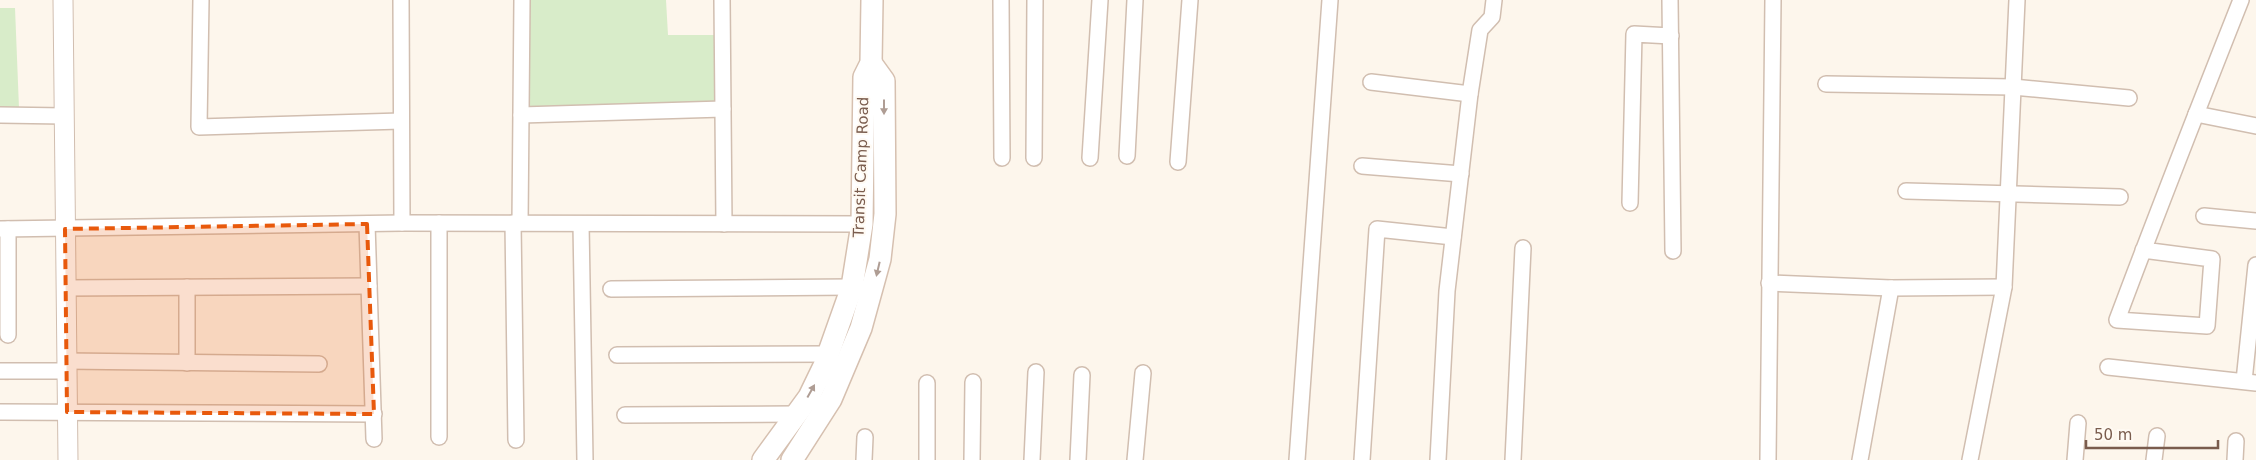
<svg xmlns="http://www.w3.org/2000/svg" width="2256" height="460" font-family="'DejaVu Sans',sans-serif">
  <style>
    .green { fill: #d8ecc9 }
    .lines { fill: none; stroke-linecap: round; stroke-linejoin: round }
    .minor-casing { stroke: #d1beb0; stroke-width: 18 }
    .tertiary-casing { stroke: #d1beb0; stroke-width: 21 }
    .secondary-casing { stroke: #d6c0b0; stroke-width: 24 }
    .minor { stroke: #fff; stroke-width: 15 }
    .tertiary { stroke: #fff; stroke-width: 19 }
    .secondary { stroke: #fff; stroke-width: 21 }
    .oneway { fill: #af9d94 }
    .marked { fill: #e8590c; fill-opacity: 0.2; stroke: #e8590c; stroke-width: 4; stroke-dasharray: 10 6; stroke-linejoin: round }
    .labels { text-anchor: middle; dominant-baseline: central; stroke-width: 4; stroke-linejoin: round; paint-order: stroke }
    .street-label { font-size: 15px; fill: #7a5c4d; stroke: #fffaf3 }
  </style>
  <rect width="100%" height="100%" fill="#fdf6ec"/>
  <g class="green">
    <path d="M529 0H666L668 35H715V105L529 108Z"/>
    <path d="M0 8H15L19 108H0Z"/>
  </g>
  <g class="lines">
    <defs>
      <g id="minor">
        <path d="M201 0 199 127 401 121"/>
        <path d="M401 0 402 223"/>
        <path d="M722 0 724 224"/>
        <path d="M1001 0 1002 158"/>
        <path d="M1670 0 1673 251"/>
        <path d="M1371 82 1470 94"/>
        <path d="M1826 84 2013 87 2129 98"/>
        <path d="M2196 114 2256 126"/>
        <path d="M0 115 64 116"/>
        <path d="M521 115 723 109"/>
        <path d="M1127 156 1135 0"/>
        <path d="M1034 158 1035 0"/>
        <path d="M1090 158 1100 0"/>
        <path d="M1178 162 1190 0"/>
        <path d="M1362 166 1461 174"/>
        <path d="M1906 191 2120 197"/>
        <path d="M1630 203 1634 34 1671 36"/>
        <path d="M2204 216 2256 221"/>
        <path d="M439 223V437"/>
        <path d="M513 223 516 440"/>
        <path d="M520 223 522 0"/>
        <path d="M367 224 374 439"/>
        <path d="M581 224 585 460"/>
        <path d="M0 229 402 223 862 224"/>
        <path d="M8 229V335"/>
        <path d="M2143 250 2212 259 2207 326 2117 320C2157 213 2199 106 2241 0"/>
        <path d="M1769 283 1891 288 2004 287"/>
        <path d="M187 287V363"/>
        <path d="M65 288 369 286"/>
        <path d="M611 289 852 287"/>
        <path d="M617 355 829 354"/>
        <path d="M66 361 319 364"/>
        <path d="M2108 367 2256 383"/>
        <path d="M0 371H66"/>
        <path d="M2244 381 2256 265"/>
        <path d="M0 412 374 414"/>
        <path d="M625 415 797 414"/>
        <path d="M864 460 865 437"/>
        <path d="M927 460V383"/>
        <path d="M972 460 973 382"/>
        <path d="M1032 460 1036 372"/>
        <path d="M1078 460 1082 375"/>
        <path d="M1135 460 1143 373"/>
        <path d="M1297 460 1330 0"/>
        <path d="M1362 460 1377 229 1453 237"/>
        <path d="M1438 460 1447 291 1470 94 1480 30 1492 17 1494 0"/>
        <path d="M1513 460 1523 248"/>
        <path d="M1768 460 1773 0"/>
        <path d="M1860 460 1891 288"/>
        <path d="M1970 460 2004 287 2017 0"/>
        <path d="M2075 460 2078 423"/>
        <path d="M2154 460 2157 436"/>
        <path d="M2235 460 2236 441"/>
      </g>
      <path id="tertiary" d="M63 0 68 460"/>
      <g id="secondary">
        <path d="M763 460 809 397 824 366 852 287 862 224 864 77 871 63 872 0"/>
        <path d="M792 460 831 399 861 328 880 259 885 214 884 81 871 63"/>
      </g>
    </defs>
    <use href="#minor" class="minor-casing"/>
    <use href="#tertiary" class="tertiary-casing"/>
    <use href="#secondary" class="secondary-casing"/>
    <use href="#minor" class="minor"/>
    <use href="#tertiary" class="tertiary"/>
    <use href="#secondary" class="secondary"/>
  </g>
  <defs><path id="oneway-solid" d="M-6-.8H1V-3.2L6.5 0L1 3.2V.8H-6Z" transform="scale(1.25)"/></defs>
  <g class="oneway">
    <use href="#oneway-solid" transform="translate(884 107) rotate(90)"/>
    <use href="#oneway-solid" transform="translate(878 269) rotate(103)"/>
    <use href="#oneway-solid" transform="translate(811 391) rotate(-61)"/>
  </g>
  <path class="marked" d="M367 224 374 414 67 412 65 229Z"/>
  <g class="labels">
    <g class="street-label">
      <text transform="translate(861 167) rotate(-88)">Transit Camp Road</text>
    </g>
  </g>
  <path d="M2086 440v8h132v-8" fill="none" stroke="#7a5c4d" stroke-width="2.5"/>
  <text x="2094" y="440" font-size="15" fill="#7a5c4d" stroke="#fffaf3" stroke-width="4" paint-order="stroke">50 m</text>
</svg>
